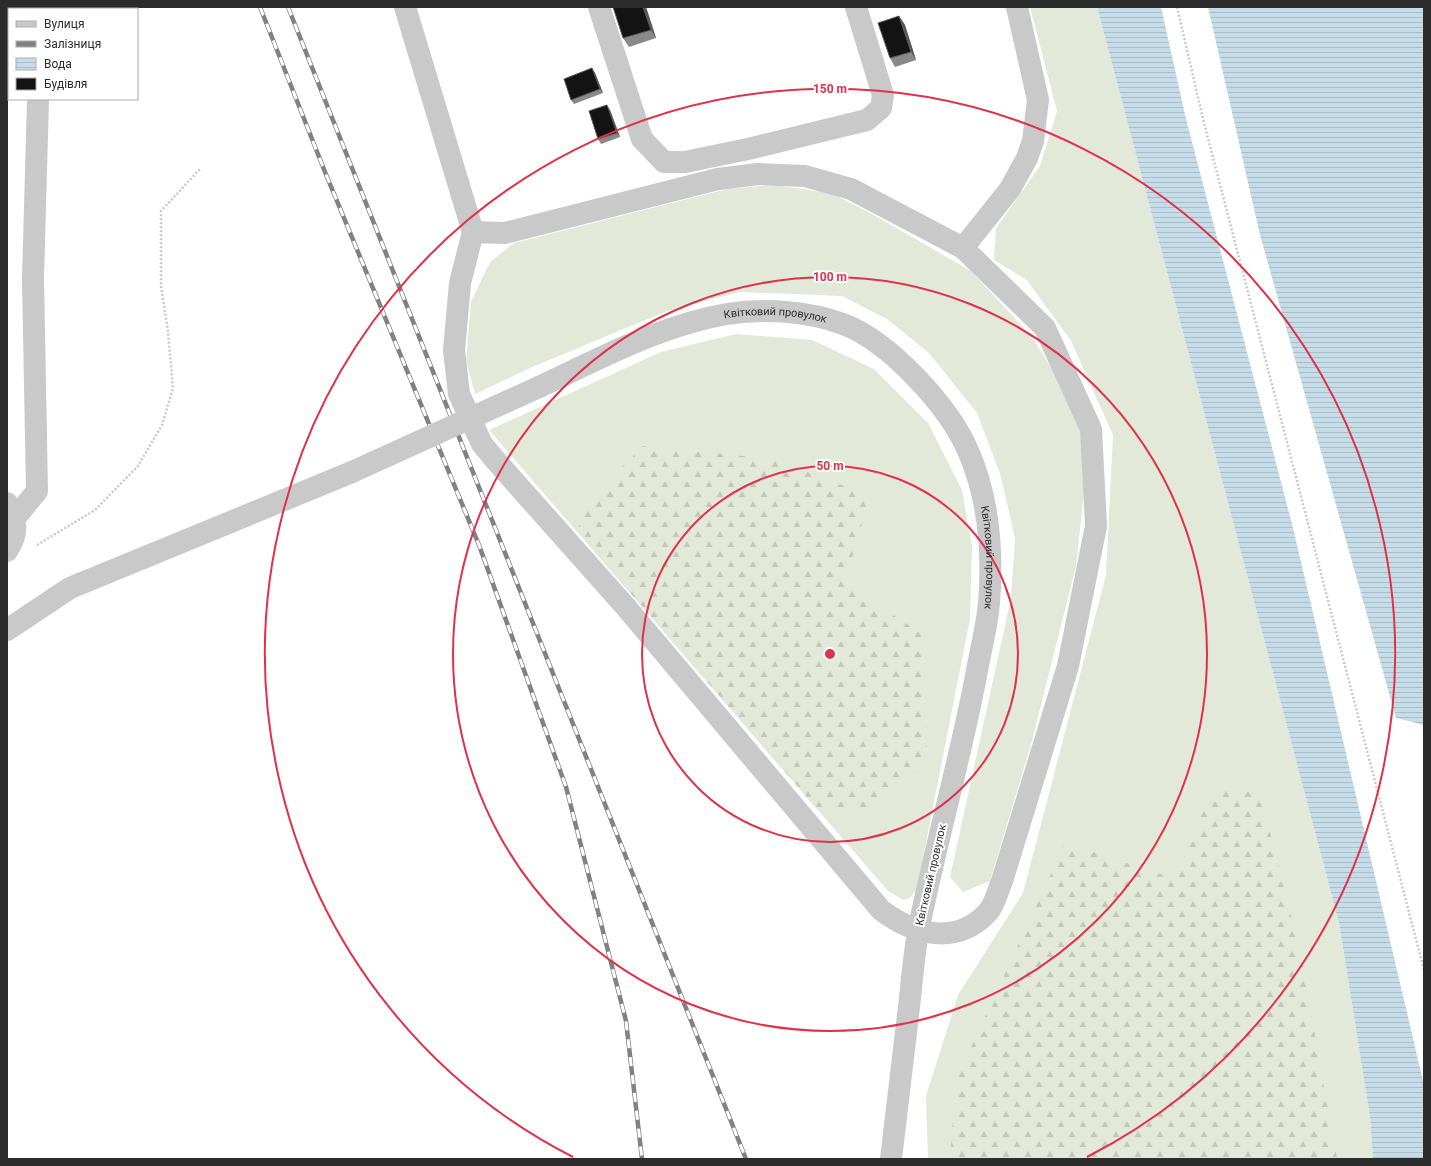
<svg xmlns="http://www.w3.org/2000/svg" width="1431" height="1166" font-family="Roboto,sans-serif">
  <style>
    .grass { fill: #e3e9d9 }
    .forest { fill: url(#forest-firs) }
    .water { fill: url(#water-rules) }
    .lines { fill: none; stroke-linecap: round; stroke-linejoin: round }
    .path { stroke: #c9c9c9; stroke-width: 2.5; stroke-dasharray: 2 2; stroke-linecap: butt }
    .minor { stroke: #c9c9c9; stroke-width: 22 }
    .rail-casing { stroke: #818181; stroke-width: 4.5 }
    .rail { stroke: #fff; stroke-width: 3; stroke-dasharray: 9; stroke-linecap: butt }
    .minor-bridge { stroke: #c9c9c9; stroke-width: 22 }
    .wall { fill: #898989 }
    .shaded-wall { fill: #5a5a5a }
    .building { fill: #131313; stroke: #5a5a5a }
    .ring { fill: none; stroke: #df3249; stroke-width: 2 }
    .labels { text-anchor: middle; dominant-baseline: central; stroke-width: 4; stroke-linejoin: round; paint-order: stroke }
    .street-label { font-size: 11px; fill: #2c2c2c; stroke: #fff }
    .centre { fill: #df3249; stroke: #fff; stroke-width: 2 }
    .ring-label { font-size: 12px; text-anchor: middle; font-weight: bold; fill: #df3249; stroke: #fff; stroke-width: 4; stroke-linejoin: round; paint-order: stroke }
  </style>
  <defs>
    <pattern id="forest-firs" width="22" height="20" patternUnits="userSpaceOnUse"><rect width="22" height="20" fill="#e3e9d9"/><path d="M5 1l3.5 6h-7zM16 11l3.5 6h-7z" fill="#c3c8ba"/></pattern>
    <pattern id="water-rules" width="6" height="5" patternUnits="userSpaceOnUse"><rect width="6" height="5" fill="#c6dde9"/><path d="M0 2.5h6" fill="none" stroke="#aabec8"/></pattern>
  </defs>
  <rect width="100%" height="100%" fill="#fff"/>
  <g class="grass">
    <path d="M1030 7H1097L1339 923 1370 1117 1373 1159H928L926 1096 958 995 1023 893 1106 575 1113 435 1071 341 1027 280 994 260 996 228 1040 166 1057 111Z"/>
    <path d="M774 185 831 193 874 215 971 271 1032 337 1065 390 1081 433 1084 492 1076 566 1032 741 990 881 963 892 950 877 1011 598 1015 538 1000 473 977 413 929 353 887 319 842 296 740 292 667 311 530 368 475 394 466 361 471 302 490 262 514 243 727 189Z"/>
    <path d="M736 334 812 340 874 369 928 423 962 490 972 546 970 619 917 888 910 898 903 900 888 891 489 430 661 352Z"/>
  </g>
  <g class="forest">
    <path d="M643 446 773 459 870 496 845 583 925 636 927 765 864 812 816 808 577 531 589 501Z"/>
    <path d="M1211 789 1260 793 1300 951 1337 1159H950L956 1080 1065 843 1176 879Z"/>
  </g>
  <g class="water">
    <path d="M1097 7H1161L1186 119 1293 528 1424 1085V1159H1373L1370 1117 1339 923Z"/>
    <path d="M1208 7H1424V725L1396 718 1260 235Z"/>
  </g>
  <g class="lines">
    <g class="path">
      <path d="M1177 7 1204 123 1424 970"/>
      <path d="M37 545 95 510 138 466 162 425 173 388 168 332 161 286V211L200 169"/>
    </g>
    <g class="minor">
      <path d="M33 7V9"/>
      <path d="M405 7 473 232"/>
      <path d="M599 7 642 139 664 162H685L748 149 867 120 881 108 883 95 856 7"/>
      <path d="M758 174 805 176 851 189 963 248 1045 328 1091 429 1096 526 1068 666 1002 881C998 890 995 904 988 912 957 946 914 935 881 910L625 606 497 462 482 444 459 394 454 350 460 283 473 232 505 233 718 179Z"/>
      <path d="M963 248 1010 189 1027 158 1033 141 1038 100 1017 7"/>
      <path id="s1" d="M539 387C599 359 661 325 727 314 764 308 808 311 843 324 889 341 950 407 969 453 989 500 993 553 989 603 987 627 980 652 976 676 960 760 936 843 919 927 914 953 912 980 909 1007 903 1057 897 1108 891 1159"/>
      <path d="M7 503C17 521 19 533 7 551"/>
      <path d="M15 518 37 491 33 279 38 99"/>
      <path d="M7 630 70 588 352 472"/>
    </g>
    <defs>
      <g id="rail">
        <path d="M260 7 325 172 479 545 566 787 626 1021 642 1159"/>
        <path d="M288 7 746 1159"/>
      </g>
    </defs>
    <use href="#rail" class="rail-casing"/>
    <use href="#rail" class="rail"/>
    <path class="minor-bridge" d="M352 472 539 387"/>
  </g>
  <g class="wall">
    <path d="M646 7 656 38 629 47 623 38Z"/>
    <path d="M899 16 905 25 916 60 895 67 890 58Z"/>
    <path d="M592 68 595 73 603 93 574 104 571 100Z"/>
    <path d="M610 110 620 137 601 144 598 139Z"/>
  </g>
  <g class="shaded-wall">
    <path d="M643 7H646L656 38 651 30Z"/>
    <path d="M899 16 905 25 916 60 911 52Z"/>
    <path d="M592 68 595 73 603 93 600 89Z"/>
    <path d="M607 105 610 110 620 137 617 133Z"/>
  </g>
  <g class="building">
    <path d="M613 7H643L651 30 623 38Z"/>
    <path d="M899 16 911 52 890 58 878 23Z"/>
    <path d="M592 68 600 89 571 100 564 79Z"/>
    <path d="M607 105 617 133 598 139 589 111Z"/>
  </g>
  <g class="ring">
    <circle cx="830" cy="654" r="188"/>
    <circle cx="830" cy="654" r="377"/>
    <path d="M573 1157A565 565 0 1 1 1087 1157"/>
  </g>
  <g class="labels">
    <g class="street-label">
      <text stroke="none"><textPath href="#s1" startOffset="251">Квітковий провулок</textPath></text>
      <text stroke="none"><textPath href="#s1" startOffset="611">Квітковий провулок</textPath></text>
      <text transform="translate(931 875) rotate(-77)">Квітковий провулок</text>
    </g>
  </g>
  <circle cx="830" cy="654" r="6" class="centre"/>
  <g class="ring-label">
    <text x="830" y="93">150 m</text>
    <text x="830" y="281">100 m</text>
    <text x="830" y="470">50 m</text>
  </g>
  <rect width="1431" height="1166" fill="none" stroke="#2c2c2c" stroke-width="16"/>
  <rect x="8" y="8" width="130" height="92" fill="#ffffff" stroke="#ababab"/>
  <rect x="16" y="21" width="20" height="6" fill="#c9c9c9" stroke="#ababab"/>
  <text x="44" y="28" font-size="12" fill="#2c2c2c">Вулиця</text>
  <rect x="16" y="41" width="20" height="6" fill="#818181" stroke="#ababab"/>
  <text x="44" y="48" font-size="12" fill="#2c2c2c">Залізниця</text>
  <rect x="16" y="58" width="20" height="12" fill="url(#water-rules)" stroke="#ababab"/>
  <text x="44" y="68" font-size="12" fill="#2c2c2c">Вода</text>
  <rect x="16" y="78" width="20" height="12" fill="#131313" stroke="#ababab"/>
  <text x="44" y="88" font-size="12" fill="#2c2c2c">Будівля</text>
</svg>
